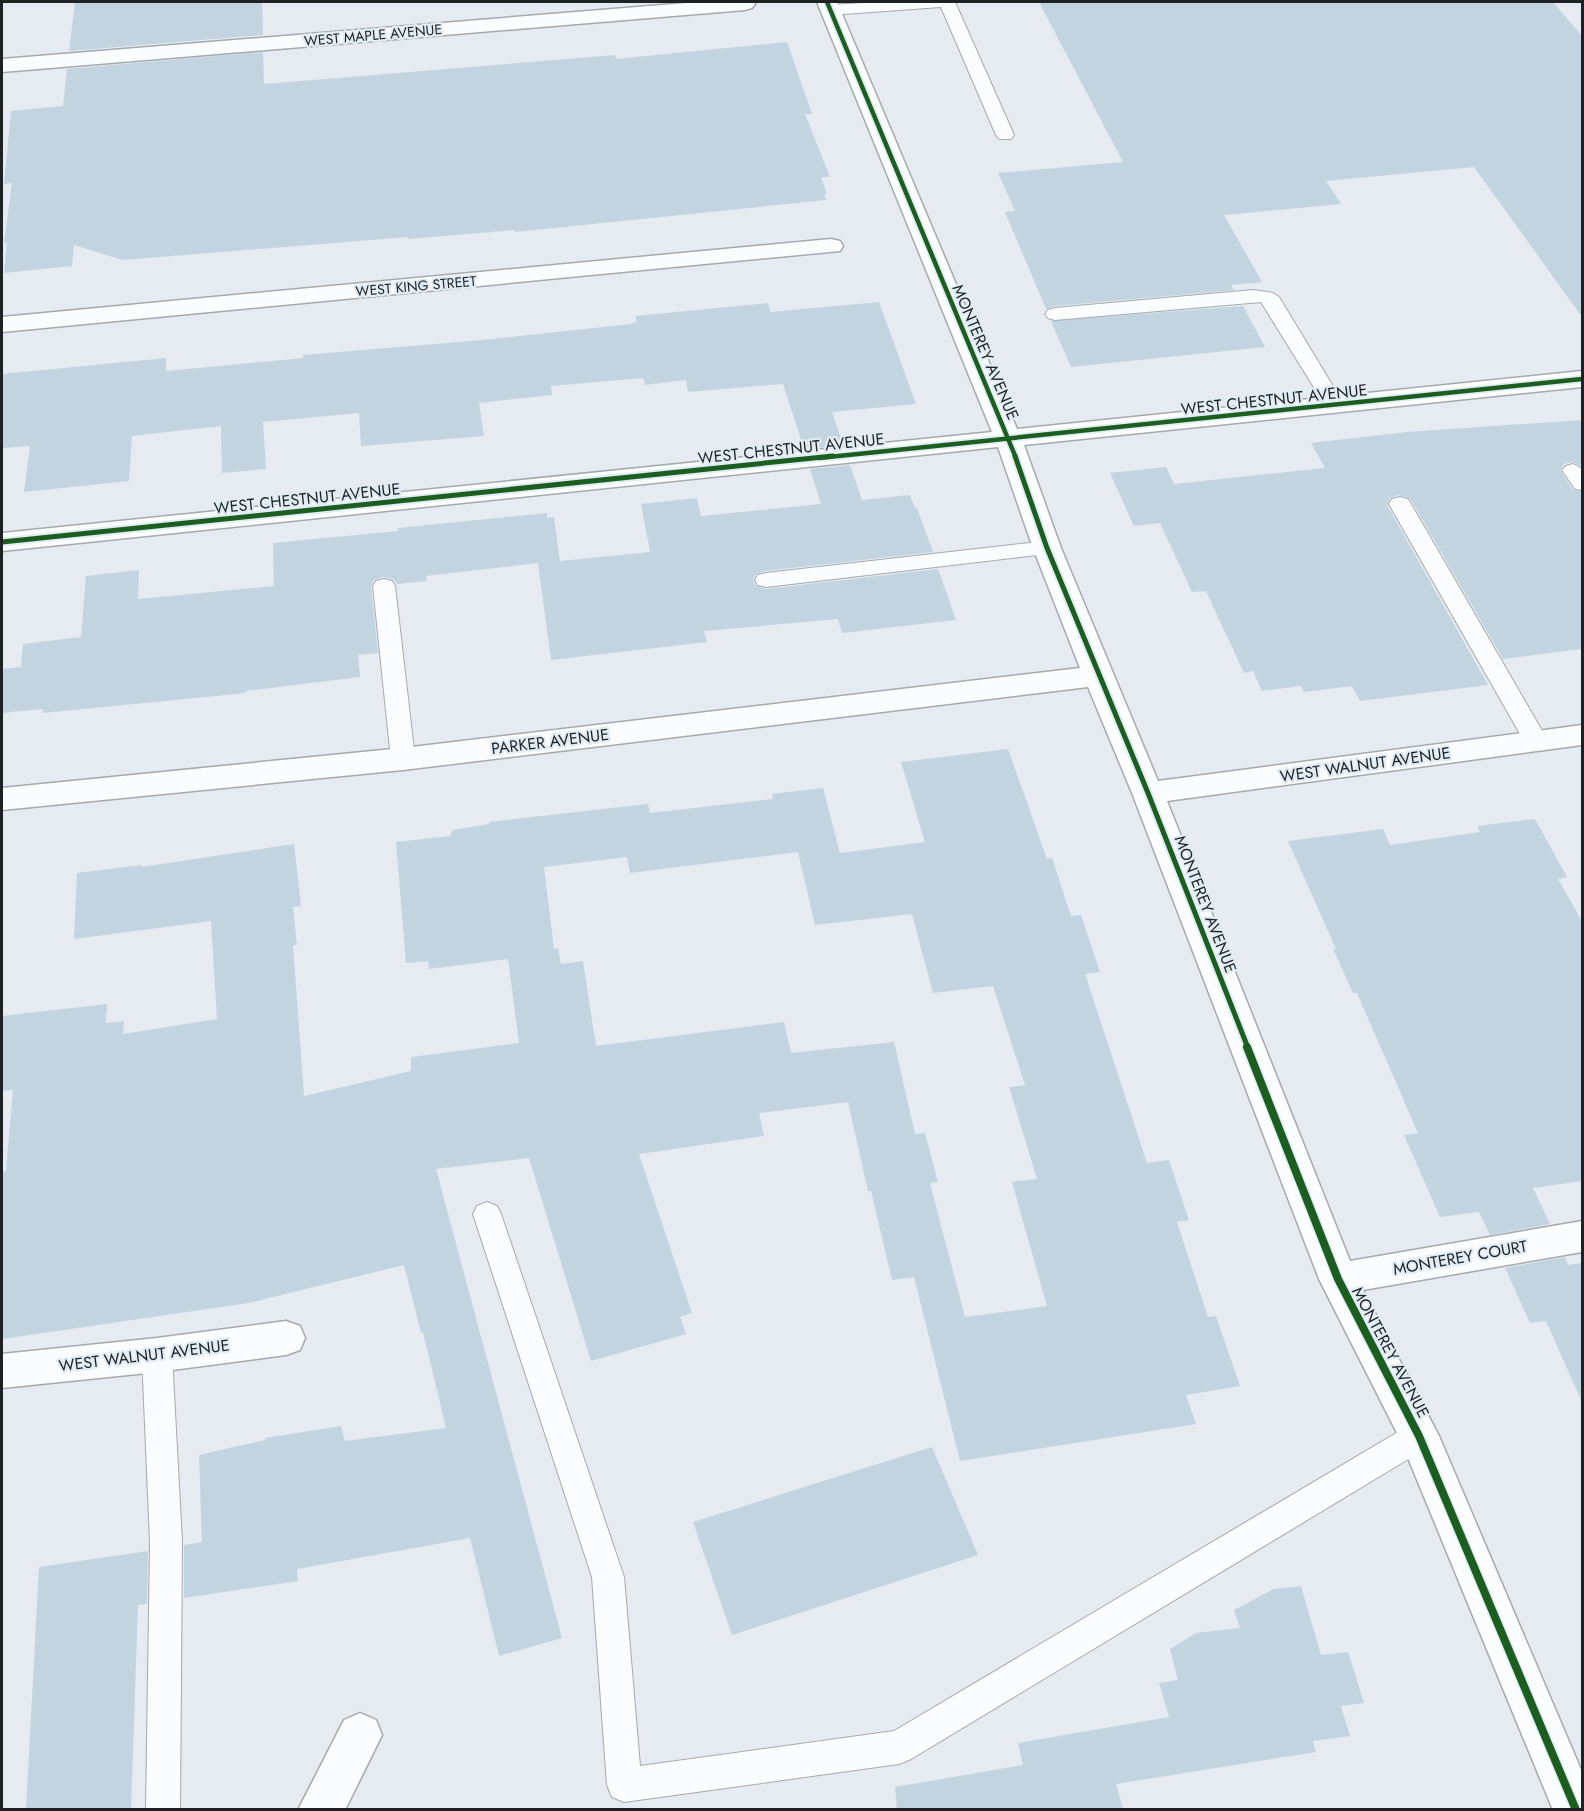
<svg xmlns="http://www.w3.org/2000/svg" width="1584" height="1811" viewBox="0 0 1584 1811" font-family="Jost,sans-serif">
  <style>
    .building { fill: #c3d4e1; fill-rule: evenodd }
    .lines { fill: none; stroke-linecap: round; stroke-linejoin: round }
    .service-casing { stroke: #a5aaad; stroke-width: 2 }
    .minor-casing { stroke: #a5aaad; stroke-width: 3 }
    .service { fill: #fbfcfd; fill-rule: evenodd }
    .minor { fill: #fbfcfd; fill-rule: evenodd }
    .cycleway-far2-casing { stroke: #e1ecf4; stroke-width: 8 }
    .cycleway-far1-casing { stroke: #e1ecf4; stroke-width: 9 }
    .cycleway-casing { stroke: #e1ecf4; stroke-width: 11 }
    .cycleway-far2 { stroke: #1b5e20; stroke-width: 4.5 }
    .cycleway-far1 { stroke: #1b5e20; stroke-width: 5 }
    .cycleway { stroke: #1b5e20; stroke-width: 8 }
    .labels { text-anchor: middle; stroke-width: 4.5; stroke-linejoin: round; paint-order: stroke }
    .far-street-label { font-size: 14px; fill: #1e2224; stroke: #e1ecf4 }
    .street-label { font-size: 16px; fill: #1e2224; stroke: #e1ecf4 }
  </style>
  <rect width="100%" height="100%" fill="#e5ebf0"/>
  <!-- building -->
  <g class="building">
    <polygon points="75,2 262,2 263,35 69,51"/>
    <polygon points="1039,2 1553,2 1582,36 1582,317 1474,167 1326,181 1341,204 1224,215 1262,282 1231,285 1234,290 1055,306 1046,309 1005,212 1015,211 998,173 1123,162"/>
    <polygon points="787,42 812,114 805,114 830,177 821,177 827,194 824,194 826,200 515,232 515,230 408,239 408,237 123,260 74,245 72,266 4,273 7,243 4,243 12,183 4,184 11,111 63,106 67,69 263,52 264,84 615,55 616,59"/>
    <polygon points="879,302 916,404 832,412 843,445 804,449 783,384 688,392 686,380 645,385 643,378 551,386 552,395 479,403 484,436 361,446 359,413 263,422 266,469 222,473 221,426 132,436 129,481 24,492 30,446 2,448 2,374 166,358 166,371 303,358 303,355 483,340 631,324 637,322 635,316 768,303 770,312"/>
    <polygon points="1243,306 1265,347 1071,367 1051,321"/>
    <polygon points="1582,420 1582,467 1572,462 1564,464 1560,470 1573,490 1582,492 1582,649 1503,659 1410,498 1399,495 1390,498 1387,505 1488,685 1360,701 1352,686 1304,692 1301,686 1262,691 1253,671 1244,673 1206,591 1192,592 1160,523 1134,526 1110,473 1166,467 1174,484 1325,468 1311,443 1407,432"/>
    <polygon points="850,465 862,500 910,495 915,508 917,508 933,552 765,571 756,574 753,579 756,586 766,589 938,569 956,620 842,633 838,619 704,631 707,642 551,660 538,563 426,576 427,581 397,584 393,579 383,577 374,580 371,586 378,653 358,655 360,677 246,691 246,693 43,713 43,709 2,713 2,669 21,667 23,644 81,637 86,576 139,570 138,599 274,586 273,543 398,531 398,528 547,513 547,518 554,517 560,561 650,552 641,504 697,498 701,516 821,504 810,469"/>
    <path d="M 1008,749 L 1047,859 L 1052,858 L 1071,916 L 1081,915 L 1100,972 L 1085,974 L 1147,1163 L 1169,1160 L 1189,1220 L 1177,1222 L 1208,1317 L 1216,1316 L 1240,1386 L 1186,1395 L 1196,1424 L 960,1461 L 914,1277 L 892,1280 L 871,1191 L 868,1191 L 848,1102 L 759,1113 L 764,1136 L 639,1154 L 692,1313 L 680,1317 L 686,1334 L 591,1361 L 529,1158 L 436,1169 L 562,1638 L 499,1656 L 470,1538 L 297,1569 L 298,1581 L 184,1598 L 184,1545 L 202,1542 L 199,1455 L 265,1440 L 265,1438 L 341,1426 L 345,1441 L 446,1428 L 423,1332 L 421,1333 L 404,1265 L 249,1303 L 2,1339 L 2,1172 L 6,1171 L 13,1090 L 2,1091 L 2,1016 L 107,1004 L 106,1023 L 124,1021 L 123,1034 L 217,1019 L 211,921 L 74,939 L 77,873 L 142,865 L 142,867 L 294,844 L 301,906 L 293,907 L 297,945 L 293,945 L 304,1096 L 411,1071 L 411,1057 L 519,1043 L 508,959 L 429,969 L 428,961 L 406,963 L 396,842 L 450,836 L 453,830 L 489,824 L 489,822 L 648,804 L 650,813 L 773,799 L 772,794 L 823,788 L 840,853 L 925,842 L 901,762 ZM 798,852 L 815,925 L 912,914 L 933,993 L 993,986 L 1025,1085 L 1009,1087 L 1037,1179 L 1012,1182 L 1047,1306 L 965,1317 L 930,1183 L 938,1182 L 925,1133 L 915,1134 L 894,1042 L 791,1053 L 784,1022 L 596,1046 L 583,961 L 561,964 L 558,948 L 554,949 L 544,867 L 627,857 L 630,873 Z"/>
    <polygon points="1535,819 1567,877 1558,879 1582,921 1582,1181 1533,1188 1550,1224 1490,1235 1479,1212 1440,1217 1404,1135 1418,1133 1357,993 1353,993 1333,949 1336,949 1288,841 1383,829 1390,845 1480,832 1477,826"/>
    <polygon points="1565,1257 1568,1265 1582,1263 1582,1402 1546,1321 1530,1323 1505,1268"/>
    <polygon points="932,1447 978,1555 732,1635 693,1522"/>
    <polygon points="148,1551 147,1604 138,1605 131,1809 26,1809 39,1567"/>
    <polygon points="1301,1586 1321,1655 1348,1652 1364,1703 1341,1706 1350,1736 1313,1741 1316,1752 1116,1784 1123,1809 897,1809 895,1787 1023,1765 1018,1743 1169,1717 1159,1683 1178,1680 1170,1649 1196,1633 1240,1628 1234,1610 1274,1589"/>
  </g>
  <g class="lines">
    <!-- service casing -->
    <g class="service-casing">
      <g id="service">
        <polygon points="880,2 955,2 1014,135 1011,139 999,139 996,135 941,7 830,15 822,10 830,5"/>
        <polygon points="1253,290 1273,293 1279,297 1345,406 1342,410 1328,410 1261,302 1055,320 1048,318 1045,314 1048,310 1055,308"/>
        <polygon points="1573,464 1582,469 1582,490 1575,489 1562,470 1566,466"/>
        <polygon points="1400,497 1408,499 1411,504 1548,741 1544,747 1536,749 1528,747 1524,741 1389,504 1392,499"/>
        <polygon points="1047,541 1055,543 1058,548 1055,553 766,587 758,585 755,580 758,575 766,573"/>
        <polygon points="384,579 392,581 395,586 415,759 411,765 403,767 395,765 391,759 373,586 376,581"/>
        <polygon points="487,1202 497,1206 501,1214 624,1577 640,1766 894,1731 1408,1426 1419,1422 1430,1426 1434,1436 1430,1446 911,1759 899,1764 624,1802 612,1797 607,1785 592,1577 473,1214 477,1206"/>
        <polygon points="157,1342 168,1346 172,1355 182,1542 180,1810 146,1810 150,1542 142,1355 146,1346"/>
      </g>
    </g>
    <!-- minor casing -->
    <g class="minor-casing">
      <g id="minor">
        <polygon points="699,2 754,2 755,4 752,8 745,10 2,72 2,59"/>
        <polygon points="817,2 837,2 1017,429 1582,371 1582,387 1024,445 1061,548 1158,781 1582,725 1582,745 1167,801 1350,1261 1582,1221 1582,1252 1363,1290 1439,1436 1582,1772 1582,1810 1553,1810 1401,1441 1319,1279 1132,793 1088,687 403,770 2,810 2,788 403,748 1080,668 1033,548 998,447 2,551 2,533 992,432"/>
        <polygon points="831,239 840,241 843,246 840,251 2,332 2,317"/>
        <polygon points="286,1321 300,1326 305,1338 300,1350 286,1355 157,1372 2,1388 2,1354 157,1338"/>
        <polygon points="360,1713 376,1720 382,1735 345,1810 298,1810 344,1720"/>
      </g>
    </g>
    <!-- service -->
    <use href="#service" class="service"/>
    <!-- minor -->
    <use href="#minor" class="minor"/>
    <!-- cycleway-far2 casing -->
    <g class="cycleway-far2-casing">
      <g id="cycleway-far2">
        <polyline points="827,2 1016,458"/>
        <polyline points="819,458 1582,379"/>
      </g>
    </g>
    <!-- cycleway-far1 casing -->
    <g class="cycleway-far1-casing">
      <g id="cycleway-far1">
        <polyline points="1015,456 1047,548 1148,793 1248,1048"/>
        <polyline points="2,542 833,456"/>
      </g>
    </g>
    <!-- cycleway casing -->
    <g class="cycleway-casing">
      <polyline id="cycleway" points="1247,1047 1338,1279 1419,1436 1576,1810"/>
    </g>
    <!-- cycleway-far2 -->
    <use href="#cycleway-far2" class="cycleway-far2"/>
    <!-- cycleway-far1 -->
    <use href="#cycleway-far1" class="cycleway-far1"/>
    <!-- cycleway -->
    <use href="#cycleway" class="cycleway"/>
  </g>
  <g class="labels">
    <!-- far-street labels -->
    <g class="far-street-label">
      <text transform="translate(373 35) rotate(-5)" y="5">WEST MAPLE AVENUE</text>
      <text transform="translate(416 286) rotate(-5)" y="5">WEST KING STREET</text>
    </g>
    <!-- street labels -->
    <g class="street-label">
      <text transform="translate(986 352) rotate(67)" y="6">MONTEREY AVENUE</text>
      <text transform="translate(1274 399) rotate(-6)" y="6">WEST CHESTNUT AVENUE</text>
      <text transform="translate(791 448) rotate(-6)" y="6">WEST CHESTNUT AVENUE</text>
      <text transform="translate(307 498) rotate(-6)" y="6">WEST CHESTNUT AVENUE</text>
      <text transform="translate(550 741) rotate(-7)" y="6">PARKER AVENUE</text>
      <text transform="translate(1365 764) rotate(-8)" y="6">WEST WALNUT AVENUE</text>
      <text transform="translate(1206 904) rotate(69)" y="6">MONTEREY AVENUE</text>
      <text transform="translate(1460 1257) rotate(-10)" y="6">MONTEREY COURT</text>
      <text transform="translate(1391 1352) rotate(62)" y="6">MONTEREY AVENUE</text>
      <text transform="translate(144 1355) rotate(-7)" y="6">WEST WALNUT AVENUE</text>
    </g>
  </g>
  <!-- border -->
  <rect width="1584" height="1811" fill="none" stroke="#1e2224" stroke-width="6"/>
</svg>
